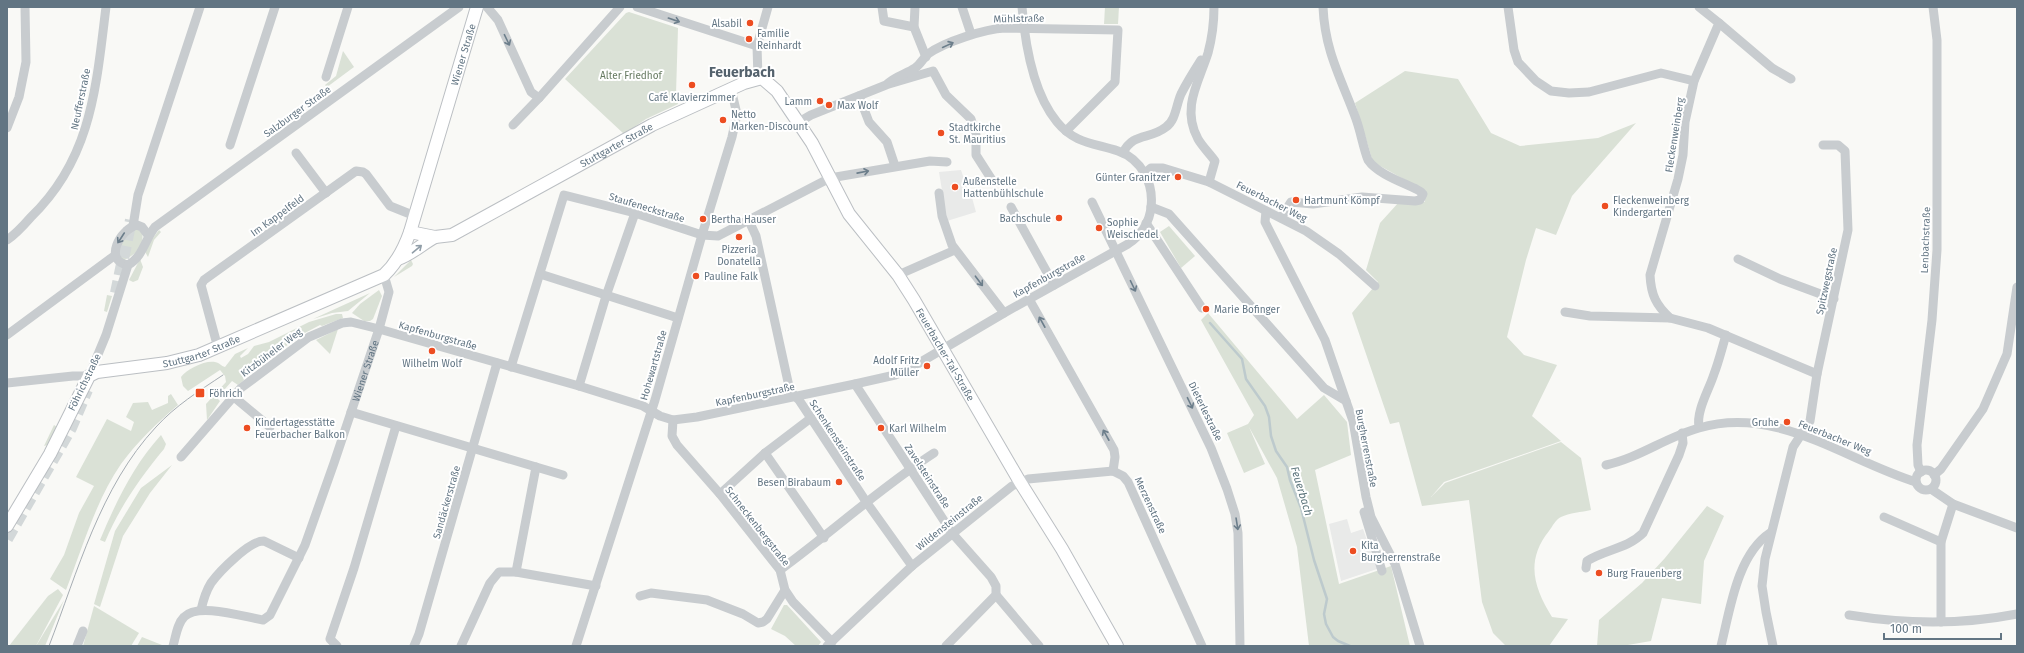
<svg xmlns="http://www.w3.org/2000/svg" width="2024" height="653" viewBox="0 0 2024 653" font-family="'Fira Sans',sans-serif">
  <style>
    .built { fill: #e9eae9 }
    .green { fill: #dae1d6 }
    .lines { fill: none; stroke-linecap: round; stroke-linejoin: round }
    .stream { stroke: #bdcacd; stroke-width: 2.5 }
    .major-tunnel { stroke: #d3d8d9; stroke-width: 12; stroke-dasharray: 12 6; stroke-linecap: butt }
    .major-casing { stroke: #bbbfc3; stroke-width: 14 }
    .minor { stroke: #c8cccf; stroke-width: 9 }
    .major { stroke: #fff; stroke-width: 12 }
    .tram { stroke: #a6adb3; stroke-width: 1 }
    .oneway { stroke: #6c7e8b }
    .oneway2 { stroke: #919ea8 }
    .poi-dot { fill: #ed4d21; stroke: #fff; stroke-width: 1.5 }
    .labels { text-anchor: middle; stroke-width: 4; stroke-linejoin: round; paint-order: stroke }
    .street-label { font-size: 10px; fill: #627583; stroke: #fff }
    .poi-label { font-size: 10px; fill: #627583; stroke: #fff; text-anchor: start }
    .park-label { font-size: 10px; fill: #667a61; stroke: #fff }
    .water-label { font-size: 11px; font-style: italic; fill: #5d757c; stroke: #fff }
    .district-label { font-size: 14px; font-weight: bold; fill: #54626d; stroke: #fff }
  </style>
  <rect width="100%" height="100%" fill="#f9f9f6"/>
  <!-- built -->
  <g class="built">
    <polygon points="961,170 963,176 966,176 976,212 947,221 939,172"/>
    <polygon points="1347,519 1351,533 1363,529 1377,569 1341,581 1329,524"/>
  </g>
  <!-- green -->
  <g class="green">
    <polygon points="1105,7 1119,7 1118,24 1104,24"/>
    <polygon points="629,12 678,28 676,94 678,104 646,119 624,134 565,79 626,13"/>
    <polygon points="343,51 354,67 327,87 325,85 336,76"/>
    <path d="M 1405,71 L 1458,79 L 1491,133 L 1520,146 L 1598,138 L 1636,123 L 1572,196 L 1556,235 L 1536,228 L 1526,260 L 1507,337 L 1524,355 L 1557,365 L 1532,416 L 1561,441 L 1444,482 L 1431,497 L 1445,483 L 1561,442 L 1581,458 L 1591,510 C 1582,512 1569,513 1561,517 C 1556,519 1552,527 1549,531 C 1525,561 1534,588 1552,617 L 1568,619 L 1549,646 L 1506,646 L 1493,633 L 1482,602 L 1469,500 L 1422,506 L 1399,422 L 1390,424 L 1352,313 L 1378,282 L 1366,270 L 1380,223 L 1399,202 L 1425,202 L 1425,191 L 1373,162 L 1355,103 Z"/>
    <polygon points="1169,226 1195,256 1181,268 1160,232"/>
    <path d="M 137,229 L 142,232 C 145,246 135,255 124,260 L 120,258 C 118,241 122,236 137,229 Z"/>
    <polygon points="159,230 161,232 154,240 148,257 144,250"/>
    <polygon points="140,259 143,267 138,280 133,282 129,280"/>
    <polygon points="411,260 413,264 412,266 394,277"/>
    <polygon points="379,290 382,296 373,319 370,321 364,321 352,313 360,304"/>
    <polygon points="370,293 348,311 332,313 313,319"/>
    <polygon points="107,295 112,296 107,312 104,311"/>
    <polygon points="1208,313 1297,419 1324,395 1347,422 1351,455 1315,470 1339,584 1391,566 1410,646 1309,646 1297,547 1277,478 1249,427 1265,464 1244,473 1227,433 1248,424 1254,415 1201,320"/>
    <path d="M 336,314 L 342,314 L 343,318 L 322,326 L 320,325 L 301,335 L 243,378 L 244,380 L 238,385 L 232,381 L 217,398 L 220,401 L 207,420 L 206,404 L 226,382 L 225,376 L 220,370 L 188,391 L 183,386 L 181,377 C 187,369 205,360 215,362 C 220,363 221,366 225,367 L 235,354 L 248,348 L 240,356 L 241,358 L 248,354 L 254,346 L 269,342 L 309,322 Z"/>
    <polygon points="338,329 330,354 316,340"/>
    <path d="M 171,394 L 178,405 C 157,423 137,442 121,464 C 96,500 82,549 66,590 L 50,579 L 64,555 L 79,513 L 94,486 L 76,477 L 107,419 L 131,431 L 134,422 L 126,417 L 133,403 L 148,402 L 152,410 L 168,403 L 168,396 Z"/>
    <polygon points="54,425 57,427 51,444 44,446"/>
    <path d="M 161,435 L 166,444 L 164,449 C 140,478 119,508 105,542 L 100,540 C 116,502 133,466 161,435 Z"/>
    <polygon points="172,465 150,493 123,536 100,607 94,604 115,531 141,488"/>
    <polygon points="1707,506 1724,516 1704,561 1701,604 1662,598 1651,641 1622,646 1597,646 1599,620 1642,583 1665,558"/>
    <polygon points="58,589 63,595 36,646 9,646 48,596"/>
    <polygon points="64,600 45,646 36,646"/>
    <polygon points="784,605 787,605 821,642 818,646 796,646 785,636 771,629"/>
    <polygon points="94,606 139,633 131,646 83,646"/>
    <polygon points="142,637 162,645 162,646 137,646"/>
  </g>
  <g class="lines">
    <!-- stream -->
    <polyline class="stream" points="1210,323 1242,359 1246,379 1265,406 1269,417 1271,436 1276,451 1287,467 1290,480 1301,508 1314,560 1327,599 1324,614 1326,624 1333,637 1338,641 1350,646"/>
    <!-- major-tunnel -->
    <g class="major-tunnel">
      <polyline points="116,293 131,220"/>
      <polyline points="7,539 71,428 87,390"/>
    </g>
    <!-- major casing -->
    <g class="major-casing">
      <g id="major">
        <path id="s2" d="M 410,232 L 435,237 L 452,235 L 652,125 L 744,83 L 762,78 L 777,91 L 812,143 L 849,214 L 898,275 L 914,300 L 1020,482 L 1062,549 L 1117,646"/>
        <path d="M 398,259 C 412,254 422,244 435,237"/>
        <path id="s3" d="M 7,526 L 50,454 L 89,376 L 97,372 L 167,363 L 199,355 L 384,275 C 397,263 404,249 410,232 L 477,7"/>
      </g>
    </g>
    <!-- minor -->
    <g class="minor">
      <polyline points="487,7 498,20 531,92 539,98"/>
      <polyline points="637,7 757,46"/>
      <polyline points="882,7 884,21 914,27"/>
      <polyline points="915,7 914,27 926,57"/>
      <polyline points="962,7 971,34"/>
      <polyline points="1508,7 1514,50 1518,62 1536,81 1551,91 1569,93 1589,92 1661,73 1694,81"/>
      <polyline points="1719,23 1772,68 1791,79"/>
      <polyline points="326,77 348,7"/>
      <polyline points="758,78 757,46 768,7"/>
      <polyline points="889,84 933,71 946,95 971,119 976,135 976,155 992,180"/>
      <polyline points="859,96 869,122 887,142 895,166"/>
      <path d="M 799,122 L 811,115 L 886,85 C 895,76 906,74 915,68 C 921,64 923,58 928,54 C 944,42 985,29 1005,28 L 1118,30 L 1115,82 L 1066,131"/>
      <polyline points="513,125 539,98 620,7"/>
      <polyline points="7,128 19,97 26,62 25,7"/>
      <polyline points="230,145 275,7"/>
      <polyline points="296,153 326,193"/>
      <path d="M 1123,153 C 1133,132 1150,140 1166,127 C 1176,120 1176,105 1181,94 C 1187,82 1194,71 1201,60"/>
      <polyline points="1145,173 1151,168 1163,168 1209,182 1306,231 1339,254 1375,286"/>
      <path d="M 1209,182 L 1215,161 C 1209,153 1202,146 1198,139 C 1181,108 1199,82 1208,53 C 1212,38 1214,22 1214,7"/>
      <polyline points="939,193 942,216 952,245 1004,313"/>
      <polyline points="1092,202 1211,448 1227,489 1235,514 1238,533 1240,646"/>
      <polyline points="1011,207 1054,285"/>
      <polyline points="1151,207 1169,214 1324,388 1346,401 1353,421 1366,497 1371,517 1395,564 1420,646"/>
      <polyline points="1266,211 1265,222 1325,340 1346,401"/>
      <path d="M 1281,218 L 1291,202 L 1313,204 L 1362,197 L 1415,201 L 1420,200 L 1423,194 C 1419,187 1380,178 1368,160 C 1363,147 1361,133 1356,119 C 1341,78 1325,52 1323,7"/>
      <polyline points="749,221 756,236 790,391 799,400 867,503 912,566"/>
      <polyline points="1146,223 1202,308"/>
      <polyline points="133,226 138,195 200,7"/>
      <path d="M 7,240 C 16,234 24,225 31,217 C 92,158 96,87 106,7"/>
      <polyline points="1738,259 1780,279 1834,299"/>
      <path d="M 128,265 C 103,261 120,229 137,225 L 142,227 L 148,235"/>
      <polyline points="540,274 678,318"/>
      <polyline points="898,275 955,250"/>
      <polyline points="1029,299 1114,450 1115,457 1113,471"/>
      <polyline points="1565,312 1590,316 1670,318 1708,328 1817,374"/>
      <path d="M 1670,318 C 1656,305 1651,295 1650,275 L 1678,179 L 1683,155 L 1685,122 L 1694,81 L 1719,23 L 1699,7"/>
      <polyline points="7,335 114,256"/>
      <polyline points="218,348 201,285 204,280 356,171 363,172 366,174 390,206 415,216"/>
      <polyline points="511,367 564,195 635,213 702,235 718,236 830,178 930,161 947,162"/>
      <path d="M 7,383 L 73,376 L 89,376 L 106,335 L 128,265 C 143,257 145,239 155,227 L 459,7"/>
      <polyline points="855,384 952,533 991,577 996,586 996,595 946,646"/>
      <polyline points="579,386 606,296 635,213"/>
      <polyline points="234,397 270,427"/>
      <polyline points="351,412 563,475"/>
      <polyline points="673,420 672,436 677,445 720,494 780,570 785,590 793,602 832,642"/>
      <path d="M 1699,427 C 1696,411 1709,390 1714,374 C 1719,361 1722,348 1726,335"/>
      <polyline points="765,453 824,538"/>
      <path d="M 181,457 L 241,388 L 309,337 L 342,323 L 351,322 L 379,329 L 579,386 L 643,406 L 660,416 L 673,420 L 697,417 L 855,384 L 895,375 L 909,369 L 1004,313 L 1128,244 C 1141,236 1150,221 1151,207 C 1154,183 1141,159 1118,151 C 1094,143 1075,144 1057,122 C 1033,93 1025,43 1022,7"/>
      <path d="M 1606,465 C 1639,458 1666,437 1699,428 C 1777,405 1845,460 1916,482"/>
      <circle cx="1926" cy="480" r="10"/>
      <polyline points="1921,472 1918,465 1917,445 1932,320 1937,250 1937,40 1933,7"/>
      <polyline points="1934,475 1941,469 1983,409 2007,354 2017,287"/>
      <polyline points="1931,489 1953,504 2017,528"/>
      <polyline points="720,494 765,453 811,418"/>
      <polyline points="1364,512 1382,571"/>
      <polyline points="1884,517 1941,542"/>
      <path d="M 1586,568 L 1587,561 C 1606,549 1627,549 1643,533 L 1679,455 L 1683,443 L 1682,433"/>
      <path d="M 780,570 C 832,532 880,488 934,453"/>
      <polyline points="516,572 536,467"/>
      <polyline points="996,595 1039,646"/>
      <polyline points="640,596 651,593 707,600 743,614 758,623 763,622 767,619 785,590"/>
      <path d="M 201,610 C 203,601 206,591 211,583 C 219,572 250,540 264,541 L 299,558"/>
      <path d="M 1849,615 C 1905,624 1961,625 2017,614"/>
      <polyline points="1941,622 1941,542 1953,504"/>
      <polyline points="77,646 83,631"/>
      <path id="s1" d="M 173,646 C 176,636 177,624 184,617 C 198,602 244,617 263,620 L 270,615 L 305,545 L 334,463 L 379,329 L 389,292 L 384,275"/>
      <polyline points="337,646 330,639 354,568 396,426"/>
      <polyline points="414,646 419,634 497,363"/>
      <polyline points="461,646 490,583 499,572 516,572 596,586"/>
      <polyline points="576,646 655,400 702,235 732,137 737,114 731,89"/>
      <polyline points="827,646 912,566 1012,486 1028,479 1113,471 1123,476 1128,482 1202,646"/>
      <path d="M 1721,646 C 1730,610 1737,555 1770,533"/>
      <polyline points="1773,646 1766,612 1762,586 1765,559 1793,447 1810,421 1817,374 1848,230 1845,151 1838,145 1823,145"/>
    </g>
    <!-- major -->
    <use href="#major" class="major"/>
    <!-- tram -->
    <path class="tram" d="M 49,646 C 78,571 100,487 156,427 C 175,406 199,391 223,375"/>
  </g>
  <!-- one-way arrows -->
  <defs><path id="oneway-shaft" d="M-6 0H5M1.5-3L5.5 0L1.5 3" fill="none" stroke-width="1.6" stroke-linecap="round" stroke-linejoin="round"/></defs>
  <g class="oneway">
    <use href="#oneway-shaft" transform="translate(674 20) rotate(19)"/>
    <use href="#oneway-shaft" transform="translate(507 40) rotate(64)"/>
    <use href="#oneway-shaft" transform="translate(948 45) rotate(-25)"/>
    <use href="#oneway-shaft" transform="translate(863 172) rotate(-11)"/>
    <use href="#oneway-shaft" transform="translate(121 238) rotate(123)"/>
    <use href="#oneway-shaft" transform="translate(979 281) rotate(53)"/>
    <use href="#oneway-shaft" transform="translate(1133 286) rotate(64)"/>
    <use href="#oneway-shaft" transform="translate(1042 322) rotate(-119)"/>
    <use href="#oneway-shaft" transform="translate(1190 403) rotate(64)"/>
    <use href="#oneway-shaft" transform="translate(1106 435) rotate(-119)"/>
    <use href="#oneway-shaft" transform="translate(1237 524) rotate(81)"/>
  </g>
  <use class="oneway2" href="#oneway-shaft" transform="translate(417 249) rotate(-40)"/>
  <!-- markers -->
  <g class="poi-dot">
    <circle cx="750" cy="23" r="4"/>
    <circle cx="749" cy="39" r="4"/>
    <circle cx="692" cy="85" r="4"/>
    <circle cx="820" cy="101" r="4"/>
    <circle cx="829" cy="105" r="4"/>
    <circle cx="723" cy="120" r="4"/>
    <circle cx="941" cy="133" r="4"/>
    <circle cx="1178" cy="177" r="4"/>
    <circle cx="955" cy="187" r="4"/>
    <circle cx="1296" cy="200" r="4"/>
    <circle cx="1605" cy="206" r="4"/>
    <circle cx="1059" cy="218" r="4"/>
    <circle cx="703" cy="219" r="4"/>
    <circle cx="1099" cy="228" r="4"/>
    <circle cx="739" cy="237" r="4"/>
    <circle cx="696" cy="276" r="4"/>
    <circle cx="1206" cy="309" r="4"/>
    <circle cx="432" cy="351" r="4"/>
    <circle cx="927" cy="366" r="4"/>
    <rect x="195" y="388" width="10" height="10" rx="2"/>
    <circle cx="1787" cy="422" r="4"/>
    <circle cx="247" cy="428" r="4"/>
    <circle cx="881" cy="428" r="4"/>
    <circle cx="839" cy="482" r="4"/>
    <circle cx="1353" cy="551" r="4"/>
    <circle cx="1599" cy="573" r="4"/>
  </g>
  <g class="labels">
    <!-- street labels -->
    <g class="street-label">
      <text transform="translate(1019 18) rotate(-1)" y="4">Mühlstraße</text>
      <text dy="4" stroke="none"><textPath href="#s3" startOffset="721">Wiener Straße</textPath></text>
      <text transform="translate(80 99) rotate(-78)" y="4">Neufferstraße</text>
      <text transform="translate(297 111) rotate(-36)" y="4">Salzburger Straße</text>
      <text transform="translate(1674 135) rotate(-81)" y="4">Fleckenweinberg</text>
      <text dy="4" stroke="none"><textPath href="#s2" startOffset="230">Stuttgarter Straße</textPath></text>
      <text transform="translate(1272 201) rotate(27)" y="4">Feuerbacher Weg</text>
      <text transform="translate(647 207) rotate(17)" y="4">Staufeneckstraße</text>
      <text transform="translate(277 215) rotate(-36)" y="4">Im Kappelfeld</text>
      <text transform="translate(1925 240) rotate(-88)" y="4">Lenbachstraße</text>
      <text transform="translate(1049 275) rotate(-29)" y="4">Kapfenburgstraße</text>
      <text transform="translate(1826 281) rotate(-78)" y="4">Spitzwegstraße</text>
      <text transform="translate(438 335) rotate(16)" y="4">Kapfenburgstraße</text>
      <text dy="4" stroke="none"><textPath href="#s3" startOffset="287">Stuttgarter Straße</textPath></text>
      <text transform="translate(271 352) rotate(-37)" y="4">Kitzbüheler Weg</text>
      <text dy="4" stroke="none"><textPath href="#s2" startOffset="724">Feuerbacher-Tal-Straße</textPath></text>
      <text transform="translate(653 365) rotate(-74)" y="4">Hohewartstraße</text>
      <text dy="4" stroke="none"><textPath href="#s1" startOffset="384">Wiener Straße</textPath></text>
      <text transform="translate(84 382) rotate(-64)" y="4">Föhrichstraße</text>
      <text transform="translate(755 394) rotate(-12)" y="4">Kapfenburgstraße</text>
      <text transform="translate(1206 411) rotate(64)" y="4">Dieterlestraße</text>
      <text transform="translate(1835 437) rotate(22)" y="4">Feuerbacher Weg</text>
      <text transform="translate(838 440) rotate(57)" y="4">Schenkensteinstraße</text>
      <text transform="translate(1367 448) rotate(79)" y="4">Burgherrenstraße</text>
      <text transform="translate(928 476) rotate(57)" y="4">Zavelsteinstraße</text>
      <text transform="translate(446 502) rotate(-74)" y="4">Sandäckerstraße</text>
      <text transform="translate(1151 505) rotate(65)" y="4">Merzenstraße</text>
      <text transform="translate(949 522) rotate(-39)" y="4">Wildensteinstraße</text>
      <text transform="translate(758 526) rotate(52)" y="4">Schneckenbergstraße</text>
    </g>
    <!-- poi labels -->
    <g class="poi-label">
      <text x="742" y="27" text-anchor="end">Alsabil</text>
      <text x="757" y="37">Familie<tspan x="757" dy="12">Reinhardt</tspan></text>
      <text x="692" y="101" text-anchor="middle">Café Klavierzimmer</text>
      <text x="812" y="105" text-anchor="end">Lamm</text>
      <text x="837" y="109">Max Wolf</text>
      <text x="731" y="118">Netto<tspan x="731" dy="12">Marken-Discount</tspan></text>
      <text x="949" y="131">Stadtkirche<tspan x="949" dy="12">St. Mauritius</tspan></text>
      <text x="1170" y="181" text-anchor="end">Günter Granitzer</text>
      <text x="963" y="185">Außenstelle<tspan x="963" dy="12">Hattenbühlschule</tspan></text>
      <text x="1304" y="204">Hartmunt Kömpf</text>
      <text x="1613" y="204">Fleckenweinberg<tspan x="1613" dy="12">Kindergarten</tspan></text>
      <text x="1051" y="222" text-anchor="end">Bachschule</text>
      <text x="711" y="223">Bertha Hauser</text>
      <text x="1107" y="226">Sophie<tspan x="1107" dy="12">Weischedel</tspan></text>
      <text x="739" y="253" text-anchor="middle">Pizzeria<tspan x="739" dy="12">Donatella</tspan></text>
      <text x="704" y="280">Pauline Falk</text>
      <text x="1214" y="313">Marie Bofinger</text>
      <text x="919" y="364" text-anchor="end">Adolf Fritz<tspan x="919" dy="12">Müller</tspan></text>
      <text x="432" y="367" text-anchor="middle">Wilhelm Wolf</text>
      <text x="209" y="397">Föhrich</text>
      <text x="255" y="426">Kindertagesstätte<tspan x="255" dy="12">Feuerbacher Balkon</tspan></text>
      <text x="1779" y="426" text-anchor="end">Gruhe</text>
      <text x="889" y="432">Karl Wilhelm</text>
      <text x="831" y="486" text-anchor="end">Besen Birabaum</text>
      <text x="1361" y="549">Kita<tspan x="1361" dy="12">Burgherrenstraße</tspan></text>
      <text x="1607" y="577">Burg Frauenberg</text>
    </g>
    <!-- park labels -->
    <g class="park-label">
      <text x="631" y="79">Alter Friedhof</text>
    </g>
    <!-- water labels -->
    <g class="water-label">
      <text transform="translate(1302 491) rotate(73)" y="4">Feuerbach</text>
    </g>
    <!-- district labels -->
    <g class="district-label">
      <text x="742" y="77">Feuerbach</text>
    </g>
  </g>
  <!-- border -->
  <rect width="2024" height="653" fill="none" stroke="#627583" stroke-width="16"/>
  <!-- scale -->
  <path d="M1884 633v6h117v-6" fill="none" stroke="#627583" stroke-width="2"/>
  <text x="1890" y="633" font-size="12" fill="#627583" stroke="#ffffff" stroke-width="3" paint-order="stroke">100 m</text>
</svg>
